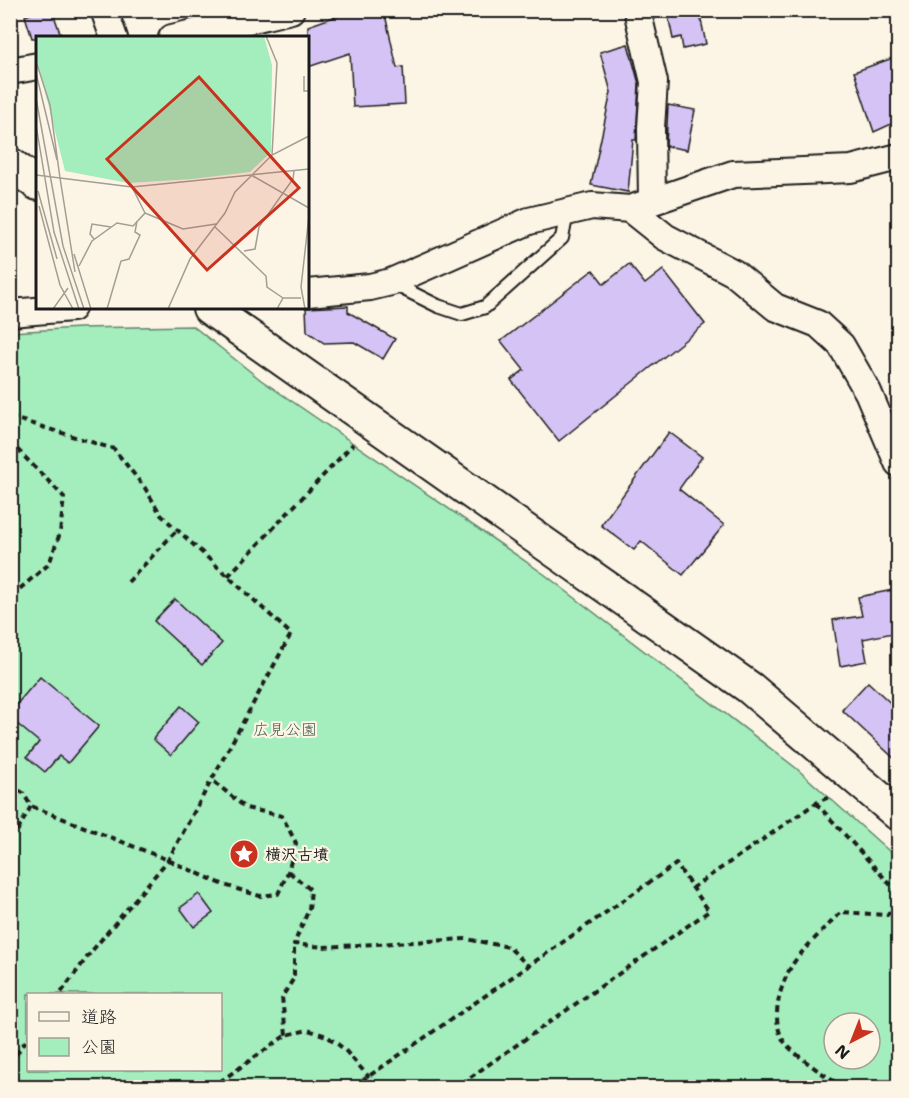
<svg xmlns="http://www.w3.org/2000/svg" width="909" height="1098" viewBox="0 0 909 1098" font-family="'Shantell Sans','Klee One',sans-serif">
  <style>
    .green { fill: #a4edbc; stroke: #60846c; stroke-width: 1.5; fill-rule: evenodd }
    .building { fill: #d4c3f4; stroke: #1c1c1c; stroke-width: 1.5 }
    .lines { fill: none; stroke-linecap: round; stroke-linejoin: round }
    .service-casing { stroke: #1c1c1c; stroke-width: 16 }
    .minor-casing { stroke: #1c1c1c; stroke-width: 30 }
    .tertiary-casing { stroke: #1c1c1c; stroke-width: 36 }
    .path { stroke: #1c1c1c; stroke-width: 4; stroke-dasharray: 6 4.5; stroke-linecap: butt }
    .service { stroke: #fcf5e5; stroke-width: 12 }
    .minor { stroke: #fcf5e5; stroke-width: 26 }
    .tertiary { stroke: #fcf5e5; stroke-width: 32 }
    .labels { text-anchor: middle; stroke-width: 4.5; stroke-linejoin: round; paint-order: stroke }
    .park-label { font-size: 16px; fill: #455b4c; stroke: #fcf5e5 }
    .poi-label { font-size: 16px; font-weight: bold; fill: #1c1c1c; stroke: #fcf5e5; text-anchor: start }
    .inset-road { fill: none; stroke: #a29e95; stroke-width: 1.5 }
    .view { fill: #c8321e; fill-opacity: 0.15; stroke: #c8321e; stroke-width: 3 }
    .inset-edge { fill: none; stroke: #1c1c1c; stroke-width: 3 }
  </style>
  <rect width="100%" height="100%" fill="#fcf5e5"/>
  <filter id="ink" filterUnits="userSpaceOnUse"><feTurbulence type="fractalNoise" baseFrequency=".0167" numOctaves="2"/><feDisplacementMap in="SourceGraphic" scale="12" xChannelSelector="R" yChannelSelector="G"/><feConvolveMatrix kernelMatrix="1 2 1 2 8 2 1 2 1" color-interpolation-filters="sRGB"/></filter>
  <g filter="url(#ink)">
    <!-- green -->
    <path class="green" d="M 193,326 L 261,380 L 544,574 L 796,768 L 898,859 L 898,1087 L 11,1088 L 11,332 L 79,328 ZM 28,994 L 220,994 L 220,1070 L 28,1070 ZM 834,1023 L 870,1023 L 870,1059 L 834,1059 Z"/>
    <!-- building -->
    <g class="building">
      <polygon points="41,10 52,10 62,38 32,38 25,16"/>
      <polygon points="354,10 384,10 397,68 403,67 405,104 353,107 350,53 308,67 308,26"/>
      <polygon points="667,10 699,10 706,44 683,49 681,37 673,39"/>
      <polygon points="628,44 639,84 636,140 633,140 628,192 591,185 611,92 600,52"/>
      <polygon points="898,56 898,121 874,132 854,72"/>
      <polygon points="668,105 695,110 687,150 666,146"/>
      <polygon points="629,264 645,284 663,270 705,324 559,441 511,380 524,370 501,341 593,270 604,284"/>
      <polygon points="348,306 348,312 395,339 383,359 354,342 324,343 307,331 306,308"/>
      <polygon points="669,432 702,457 679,489 724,525 683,575 641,541 634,550 601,525"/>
      <polygon points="898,589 898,632 863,639 867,661 840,666 833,620 862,616 858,597"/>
      <polygon points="175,599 222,643 202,665 154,621"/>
      <polygon points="40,677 99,726 68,763 59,756 45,772 27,757 39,742 10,718 10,712"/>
      <polygon points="868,682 898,710 898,762 842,710"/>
      <polygon points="181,706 199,722 171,755 153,739"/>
      <polygon points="199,894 213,913 194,927 180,908"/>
    </g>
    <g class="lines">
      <!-- service casing -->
      <g class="service-casing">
        <polyline id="service" points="392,283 438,306 462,314 485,307 562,238 567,213"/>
      </g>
      <!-- minor casing -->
      <g class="minor-casing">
        <g id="minor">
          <polyline points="104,10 114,38"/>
          <polyline points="637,10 654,82 651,128 652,201"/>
          <polyline points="172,38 291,10"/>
          <polyline points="10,71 38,66"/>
          <polyline points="630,209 665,237 734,273 775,307 818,324 841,345 868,392 898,463"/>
          <polyline points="308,293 370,287 391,282 529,221 592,206 630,209 733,174 851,169 898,157"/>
          <polyline points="10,313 72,308"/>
        </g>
      </g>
      <!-- tertiary casing -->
      <g class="tertiary-casing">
        <g id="tertiary">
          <polyline points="10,164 38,184"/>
          <polyline points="209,308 750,688 898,814"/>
        </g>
      </g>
      <!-- path -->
      <g class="path">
        <polyline points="10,417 114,449 145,488 161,515 291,634 168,860 91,952 60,994"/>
        <polyline points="10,442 64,497 60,533 49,564 10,597"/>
        <polyline points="228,576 353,444"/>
        <polyline points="128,582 177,530"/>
        <polyline points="10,785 23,793 31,806 168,860 224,885 260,896 278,894 288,872 296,843 282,816 246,808 212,780"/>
        <polyline points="816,803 898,893"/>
        <polyline points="10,837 16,834 31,806"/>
        <polyline points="289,872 311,890 309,909 294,944 323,947 466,939 509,947 528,966"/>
        <polyline points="692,888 816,803 831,796"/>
        <polyline points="286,1035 282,997 294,978 294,944"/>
        <polyline points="10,1063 28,1038"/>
        <polyline points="211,1088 286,1035 308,1030 327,1036 344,1049 369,1077"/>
        <polyline points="358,1088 356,1085 676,864 709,911 455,1088"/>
        <path d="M 843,1088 C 830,1078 788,1052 782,1038 C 771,1017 780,986 791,967 C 800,951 828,926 841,912 L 887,915 L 898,904"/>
      </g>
      <!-- service -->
      <use href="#service" class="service"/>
      <!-- minor -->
      <use href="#minor" class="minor"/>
      <!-- tertiary -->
      <use href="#tertiary" class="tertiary"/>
    </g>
  </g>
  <!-- icons -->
  <defs>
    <g id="sight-disc" transform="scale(1.5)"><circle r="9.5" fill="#c8321e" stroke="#fcf5e5"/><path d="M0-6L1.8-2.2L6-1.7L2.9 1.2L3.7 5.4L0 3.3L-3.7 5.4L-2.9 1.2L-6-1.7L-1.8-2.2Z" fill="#fff"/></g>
  </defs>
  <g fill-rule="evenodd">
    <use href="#sight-disc" x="244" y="854"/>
  </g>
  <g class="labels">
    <!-- park labels -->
    <g class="park-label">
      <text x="285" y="735">広見公園</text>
    </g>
    <!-- poi labels -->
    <g class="poi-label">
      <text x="265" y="860">横沢古墳</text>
    </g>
  </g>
  <!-- overview -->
  <g transform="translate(36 36)">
    <rect width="273" height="273" fill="#fcf5e5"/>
    <path d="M 0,0 L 228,0 L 236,29 L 235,116 L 214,136 L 156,143 L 92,147 L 29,135 L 0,20 Z" fill="#a4edbc"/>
    <path class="inset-road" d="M 230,0 L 241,27 L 236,119M 0,25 L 14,69 L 24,142M 0,37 L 21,124M 268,40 L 268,55 L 273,55M 0,62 L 27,210 L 48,273M 0,89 L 18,196 L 43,273M 0,139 L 96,151 L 273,133M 215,139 L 273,172M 24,142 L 39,236M 2,155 L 21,223M 3,170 L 24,249 L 37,273M 109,177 L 147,193 L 180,188M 179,191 L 230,240 L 231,251 L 247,262M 58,203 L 54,198 L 56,188 L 75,191M 208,215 L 219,213 L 223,191 L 257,143 L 258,135M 38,218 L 55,273M 43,230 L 56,205 L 81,187 L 97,190 L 109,177 L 96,151M 17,273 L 32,252M 71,273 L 85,225 L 93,223 L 104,199 L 99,196 L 101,185M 132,273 L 154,223 L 189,177 L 199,156 L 236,119 L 273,100M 241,273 L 247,262 L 265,262M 269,273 L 265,251 L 273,180"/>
    <path class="view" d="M 163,41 L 263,152 L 171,234 L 71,123 Z"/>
    <rect width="273" height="273" class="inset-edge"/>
  </g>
  <!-- margin -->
  <rect width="909" height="1098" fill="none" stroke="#fcf5e5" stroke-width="36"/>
  <rect x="18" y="18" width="873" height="1062" fill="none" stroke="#1c1c1c" stroke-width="2" filter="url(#ink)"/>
  <!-- legend -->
  <rect x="27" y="993" width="195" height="78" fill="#fcf5e5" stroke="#a29e95" stroke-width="1.5"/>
  <rect x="39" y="1012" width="30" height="9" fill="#fcf5e5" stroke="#a29e95" stroke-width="1.5"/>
  <text x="81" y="1023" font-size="18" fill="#1c1c1c">道路</text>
  <rect x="39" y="1038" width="30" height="18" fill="#a4edbc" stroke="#a29e95" stroke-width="1.5"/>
  <text x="81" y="1053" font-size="18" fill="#1c1c1c">公園</text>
  <!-- north arrow -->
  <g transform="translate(852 1041) rotate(222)"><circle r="28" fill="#fcf5e5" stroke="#a29e95" stroke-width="1.5"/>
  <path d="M0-4.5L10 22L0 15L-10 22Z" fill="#c8321e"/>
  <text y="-9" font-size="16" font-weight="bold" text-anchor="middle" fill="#1c1c1c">N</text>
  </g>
</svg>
